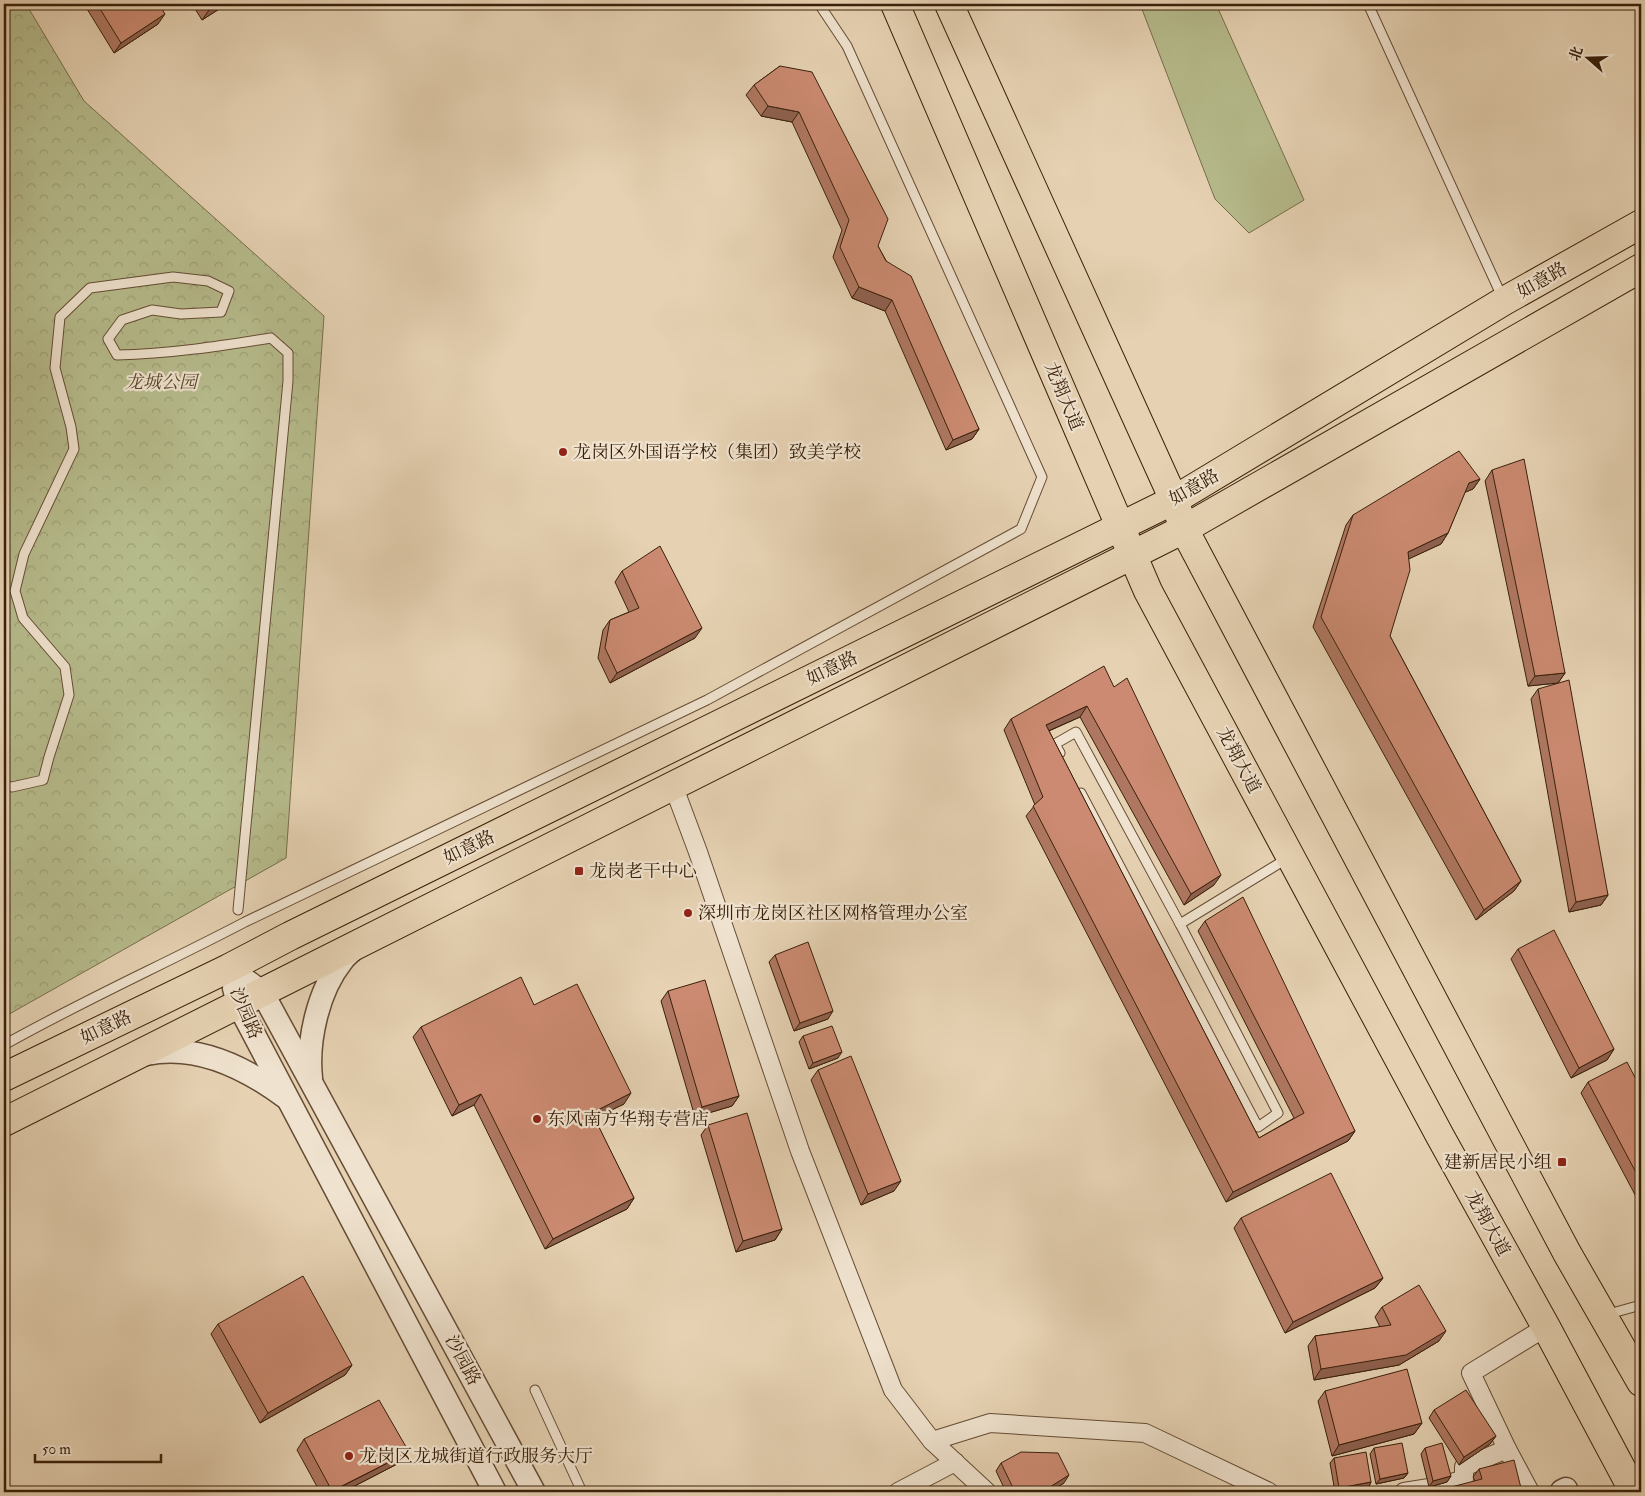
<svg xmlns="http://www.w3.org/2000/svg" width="1645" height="1496" viewBox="0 0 1645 1496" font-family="'IM FELL Double Pica','Noto Serif SC',serif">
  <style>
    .green { fill: #b6bb8c; stroke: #786e4b }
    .park { fill: url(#park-crowns); stroke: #786e4b }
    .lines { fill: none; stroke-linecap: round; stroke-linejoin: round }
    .service-casing { stroke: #654c34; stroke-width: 11 }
    .minor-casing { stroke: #654c34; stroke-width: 20 }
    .tertiary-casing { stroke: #654c34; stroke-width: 25 }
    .primary-casing { stroke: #3a200a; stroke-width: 30 }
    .service { stroke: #efe2ce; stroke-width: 9 }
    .minor { stroke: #efe2ce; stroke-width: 18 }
    .tertiary { stroke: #efe2ce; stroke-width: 22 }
    .primary { stroke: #e6d2b3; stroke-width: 28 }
    .wall { fill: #af7761; stroke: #3a200a }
    .shaded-wall { fill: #8e614f; stroke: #3a200a }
    .building { fill: #cb8a71; stroke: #3a200a }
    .poi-dot { fill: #8f2418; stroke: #efe2ce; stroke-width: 2 }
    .labels { text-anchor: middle; stroke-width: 4.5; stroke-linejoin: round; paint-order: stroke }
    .street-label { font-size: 18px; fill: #3a200a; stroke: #efe2ce }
    .park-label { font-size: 18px; font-style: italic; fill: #59472a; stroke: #efe2ce }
    .poi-label { font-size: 18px; fill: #3a200a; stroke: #efe2ce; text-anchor: start }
  </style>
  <defs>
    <pattern id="park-crowns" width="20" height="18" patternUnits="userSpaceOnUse" patternTransform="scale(1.25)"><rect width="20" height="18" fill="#b6bb8c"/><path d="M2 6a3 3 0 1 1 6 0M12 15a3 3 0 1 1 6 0" fill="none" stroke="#9da077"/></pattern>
  </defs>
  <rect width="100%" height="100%" fill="#e6d2b3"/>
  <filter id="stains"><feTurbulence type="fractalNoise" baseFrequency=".004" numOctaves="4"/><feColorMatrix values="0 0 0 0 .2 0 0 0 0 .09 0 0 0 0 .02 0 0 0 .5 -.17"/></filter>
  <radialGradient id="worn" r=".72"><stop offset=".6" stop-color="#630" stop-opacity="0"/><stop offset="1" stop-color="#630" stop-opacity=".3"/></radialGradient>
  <!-- green -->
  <polygon class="green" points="1140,4 1216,4 1304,200 1249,233 1215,199"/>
  <!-- park -->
  <polygon class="park" points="4,4 26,4 84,101 324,316 286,858 4,1017"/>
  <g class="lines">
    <!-- service casing -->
    <g class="service-casing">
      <g id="service">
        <polyline points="1368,4 1503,299"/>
        <polyline points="1060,753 1055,744 1076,732 1180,924"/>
        <path d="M 4,785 L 12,787 L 43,780 L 49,757 L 69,695 L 65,667 L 23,618 L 15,591 L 24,554 L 74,449 L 71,427 L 55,368 L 60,317 L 90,288 L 173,277 L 208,281 L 229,291 L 221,312 L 181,314 L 152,310 L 122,320 L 108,339 L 117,355 C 169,354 220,346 271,338 L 288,353 L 288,381 L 238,910"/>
        <polyline points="1081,793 1258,1127 1278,1113 1180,924 1288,858"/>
        <path d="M 4,1045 C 82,1001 165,964 245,922 L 707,700 L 1021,529 L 1042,477 L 847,46 L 819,4"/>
        <polyline points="1605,1315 1641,1305"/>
        <polyline points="535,1390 582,1492"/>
      </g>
    </g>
    <!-- minor casing -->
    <g class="minor-casing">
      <g id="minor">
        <polyline points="673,785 698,852 800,1151 893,1390 932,1441"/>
        <polyline points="1507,1449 1530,1492"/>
        <polyline points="898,1492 955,1462"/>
        <polyline points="987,1492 932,1441 990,1423 1145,1433 1269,1492"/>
        <polyline points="1404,1492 1442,1486 1464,1479 1464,1467 1507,1449 1471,1373 1546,1327"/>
      </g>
    </g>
    <!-- tertiary casing -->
    <g class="tertiary-casing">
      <g id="tertiary">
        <polyline points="229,968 262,992 534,1492"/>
        <polyline points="234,988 238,1004 495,1492"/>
        <path d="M 146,1054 C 197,1043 246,1068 285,1097"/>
        <path d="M 311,1078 C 307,1041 318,991 342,961 C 345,956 351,952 355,948"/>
        <polyline points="1562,1491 1566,1489"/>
      </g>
    </g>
    <!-- primary casing -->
    <g class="primary-casing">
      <g id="primary">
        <polyline points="895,4 1148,591 1440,1136 1546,1327 1634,1492"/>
        <polyline points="949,4 1174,500 1184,529 1567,1253 1641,1382"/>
        <polyline points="4,1077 229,968 290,936 1174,500 1504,301 1641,224"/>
        <polyline points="4,1122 1184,529 1641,268"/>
      </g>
    </g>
    <!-- service -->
    <use href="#service" class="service"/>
    <!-- minor -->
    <use href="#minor" class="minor"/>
    <!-- tertiary -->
    <use href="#tertiary" class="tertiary"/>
    <!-- primary -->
    <use href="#primary" class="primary"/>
  </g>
  <!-- wall -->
  <g class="wall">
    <polygon points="84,4 159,4 158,24 114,53"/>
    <polygon points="192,4 227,4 202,20"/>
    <polygon points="780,66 878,246 979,429 972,439 946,450 885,311 852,298 833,257 842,230 792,122 761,116 746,95 754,85"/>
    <polygon points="1492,470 1565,673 1558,683 1528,686 1485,481"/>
    <polygon points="1480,479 1473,489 1465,492 1448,533 1441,544 1408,559 1390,636 1521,881 1514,891 1476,920 1313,627 1346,525 1353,515"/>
    <polygon points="622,571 695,638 610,683 598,658 603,630 610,620 629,612 615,582"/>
    <polygon points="1114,687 1214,885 1184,905 1080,717 1049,731 1259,1138 1294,1118 1198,931 1205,921 1355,1131 1348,1141 1226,1202 1026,816 1035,805 1004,730 1011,719"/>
    <polygon points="1538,689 1608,895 1601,905 1569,912 1531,699"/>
    <polygon points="1518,949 1614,1049 1607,1060 1571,1078 1511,959"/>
    <polygon points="775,955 828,1019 794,1031 769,962"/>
    <polygon points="668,991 739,1096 732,1106 695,1117 661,1001"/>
    <polygon points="534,1005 624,1104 594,1118 634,1198 627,1209 545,1249 474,1105 452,1116 413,1037 421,1027"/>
    <polygon points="803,1036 838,1058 809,1069 799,1042"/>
    <polygon points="818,1070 894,1191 861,1205 811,1080"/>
    <polygon points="1588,1082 1641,1089 1641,1206 1581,1093"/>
    <polygon points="708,1125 782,1229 775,1240 736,1252 701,1135"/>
    <polygon points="1241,1218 1383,1278 1375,1288 1285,1333 1234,1228"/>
    <polygon points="1382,1307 1439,1341 1399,1365 1314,1380 1308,1346 1315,1336 1380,1327 1375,1317"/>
    <polygon points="218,1324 352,1365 345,1375 260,1423 211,1334"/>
    <polygon points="1325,1391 1422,1423 1414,1434 1332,1456 1318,1401"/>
    <polygon points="1434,1410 1496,1436 1490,1444 1459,1465 1429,1418"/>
    <polygon points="304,1439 401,1462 343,1492 320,1492 297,1450"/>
    <polygon points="1374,1448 1408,1473 1404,1478 1376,1484 1370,1454"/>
    <polygon points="1425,1448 1451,1476 1447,1482 1429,1487 1421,1454"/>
    <polygon points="1334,1458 1371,1482 1368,1488 1342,1492 1335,1492 1330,1463"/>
    <polygon points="1001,1463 1064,1483 1049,1492 1006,1492 996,1471"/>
    <polygon points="1479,1469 1522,1492 1475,1481 1473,1477"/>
  </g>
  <!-- shaded-wall -->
  <g class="shaded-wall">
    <polygon points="218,4 227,4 202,20 209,10"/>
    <polygon points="165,14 158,24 114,53 121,43"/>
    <polygon points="768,106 799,112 792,122 761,116"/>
    <polygon points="859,287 892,300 885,311 852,298"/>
    <polygon points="979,429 972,439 946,450 953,440"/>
    <polygon points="1480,479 1473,489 1461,494 1469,483"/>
    <polygon points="1448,533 1441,544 1400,563 1408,552"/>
    <polygon points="702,628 695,638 610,683 617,673"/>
    <polygon points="1565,673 1558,683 1528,686 1535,676"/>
    <polygon points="1087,706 1080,717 1039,735 1046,725"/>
    <polygon points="1221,875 1214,885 1184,905 1191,894"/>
    <polygon points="1521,881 1514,891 1476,920 1484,910"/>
    <polygon points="1608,895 1601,905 1569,912 1576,902"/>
    <polygon points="833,1011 828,1019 794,1031 800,1023"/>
    <polygon points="1614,1049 1607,1060 1571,1078 1579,1068"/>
    <polygon points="842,1052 838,1058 809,1069 813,1063"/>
    <polygon points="631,1093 624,1104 585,1123 592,1113"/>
    <polygon points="481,1094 474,1105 452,1116 459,1105"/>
    <polygon points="739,1096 732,1106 695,1117 702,1107"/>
    <polygon points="1355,1131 1348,1141 1226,1202 1233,1192"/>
    <polygon points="901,1181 894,1191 861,1205 868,1194"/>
    <polygon points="634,1198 627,1209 545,1249 553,1239"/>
    <polygon points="782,1229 775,1240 736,1252 743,1241"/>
    <polygon points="1383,1278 1375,1288 1285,1333 1293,1322"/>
    <polygon points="1446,1331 1439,1341 1399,1365 1314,1380 1321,1369"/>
    <polygon points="352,1365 345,1375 260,1423 268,1413"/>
    <polygon points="1422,1423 1414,1434 1332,1456 1339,1445"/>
    <polygon points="1496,1436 1490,1444 1459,1465 1464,1457"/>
    <polygon points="409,1452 401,1462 343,1492 331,1492"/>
    <polygon points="1408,1473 1404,1478 1376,1484 1380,1479"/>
    <polygon points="1069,1475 1064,1483 1049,1492 1042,1492"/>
    <polygon points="1451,1476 1447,1482 1429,1487 1433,1481"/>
    <polygon points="1371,1482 1368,1488 1342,1492 1336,1492 1339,1488"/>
  </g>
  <!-- building -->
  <g class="building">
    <polygon points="97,4 159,4 165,14 121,43"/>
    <polygon points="206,4 218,4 209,10"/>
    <polygon points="780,66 812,72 888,219 878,246 886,261 911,276 979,429 953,440 892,300 859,287 840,247 849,220 799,112 768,106 754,85"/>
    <polygon points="1459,451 1480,479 1469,483 1448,533 1408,552 1410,570 1390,636 1521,881 1484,910 1321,617 1353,515"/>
    <polygon points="1524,459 1565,673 1535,676 1492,470"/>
    <polygon points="660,546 702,628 617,673 605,648 610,620 639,608 622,571"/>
    <polygon points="1104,666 1114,687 1127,678 1221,875 1191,894 1087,706 1046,725 1259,1138 1304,1113 1205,921 1243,897 1355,1131 1233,1192 1033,806 1043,797 1011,719"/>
    <polygon points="1569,680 1608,895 1576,902 1538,689"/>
    <polygon points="1554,930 1614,1049 1579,1068 1518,949"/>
    <polygon points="808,942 833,1011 800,1023 775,955"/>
    <polygon points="521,977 534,1005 577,984 631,1093 592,1113 634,1198 553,1239 481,1094 459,1105 421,1027"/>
    <polygon points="705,980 739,1096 702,1107 668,991"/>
    <polygon points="832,1026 842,1052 813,1063 803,1036"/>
    <polygon points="851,1056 901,1181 868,1194 818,1070"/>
    <polygon points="1627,1062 1641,1089 1641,1182 1588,1082"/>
    <polygon points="747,1113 782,1229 743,1241 708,1125"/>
    <polygon points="1331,1173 1383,1278 1293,1322 1241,1218"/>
    <polygon points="303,1276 352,1365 268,1413 218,1324"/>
    <polygon points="1419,1285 1446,1331 1406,1355 1321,1369 1315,1336 1391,1325 1382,1307"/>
    <polygon points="1407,1369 1422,1423 1339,1445 1325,1391"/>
    <polygon points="1466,1390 1496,1436 1464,1457 1434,1410"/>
    <polygon points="379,1400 409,1452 332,1491 304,1439"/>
    <polygon points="1402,1443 1408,1473 1380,1479 1374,1448"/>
    <polygon points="1442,1443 1451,1476 1433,1481 1425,1448"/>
    <polygon points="1021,1452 1058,1453 1069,1475 1042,1492 1015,1492 1001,1463"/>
    <polygon points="1366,1452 1371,1482 1339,1488 1334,1458"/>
    <polygon points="1514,1460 1522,1492 1432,1492 1482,1479 1479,1469"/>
    <polygon points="1228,1489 1229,1492 1218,1492"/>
  </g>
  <!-- markers -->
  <g class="poi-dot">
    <circle cx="563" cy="452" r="5"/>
    <rect x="574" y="866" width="10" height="10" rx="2.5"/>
    <circle cx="688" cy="913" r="5"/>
    <circle cx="537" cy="1119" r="5"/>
    <rect x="1557" y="1157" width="10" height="10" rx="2.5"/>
    <circle cx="349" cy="1456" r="5"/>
  </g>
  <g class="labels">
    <!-- street labels -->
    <g class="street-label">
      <text transform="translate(1542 280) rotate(-30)" y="6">如意路</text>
      <text transform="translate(1064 396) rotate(67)" y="6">龙翔大道</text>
      <text transform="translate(1194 487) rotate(-30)" y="6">如意路</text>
      <text transform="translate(832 668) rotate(-26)" y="6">如意路</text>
      <text transform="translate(1239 760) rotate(62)" y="6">龙翔大道</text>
      <text transform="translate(469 847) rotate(-26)" y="6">如意路</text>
      <text transform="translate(246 1013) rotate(67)" y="6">沙园路</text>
      <text transform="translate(106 1027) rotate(-26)" y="6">如意路</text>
      <text transform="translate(1488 1223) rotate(61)" y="6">龙翔大道</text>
      <text transform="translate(463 1360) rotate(62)" y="6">沙园路</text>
    </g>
    <!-- park labels -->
    <g class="park-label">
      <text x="161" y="388">龙城公园</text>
    </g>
    <!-- poi labels -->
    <g class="poi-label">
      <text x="573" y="458">龙岗区外国语学校（集团）致美学校</text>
      <text x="589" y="877">龙岗老干中心</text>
      <text x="698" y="919">深圳市龙岗区社区网格管理办公室</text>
      <text x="547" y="1125">东风南方华翔专营店</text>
      <text x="1552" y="1168" text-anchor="end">建新居民小组</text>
      <text x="359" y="1462">龙岗区龙城街道行政服务大厅</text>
    </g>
  </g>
  <!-- margin -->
  <rect width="1645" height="1496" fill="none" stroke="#e6d2b3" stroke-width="20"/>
  <rect x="5" y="5" width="1635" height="1486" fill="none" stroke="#3a200a" stroke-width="2.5"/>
  <rect x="10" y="10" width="1625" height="1476" fill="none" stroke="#3a200a"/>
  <!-- north arrow -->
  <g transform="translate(1588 58) rotate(290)" stroke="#efe2ce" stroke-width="4" paint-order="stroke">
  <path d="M0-4L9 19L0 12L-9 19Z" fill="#3a200a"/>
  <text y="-8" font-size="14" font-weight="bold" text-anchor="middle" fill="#3a200a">北</text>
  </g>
  <!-- scale -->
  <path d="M35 1454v8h126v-8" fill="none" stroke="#3a200a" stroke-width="2.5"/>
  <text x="42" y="1454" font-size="15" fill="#3a200a" stroke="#efe2ce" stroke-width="4" paint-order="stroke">50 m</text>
  <rect width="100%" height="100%" filter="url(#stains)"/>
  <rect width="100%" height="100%" fill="url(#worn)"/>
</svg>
